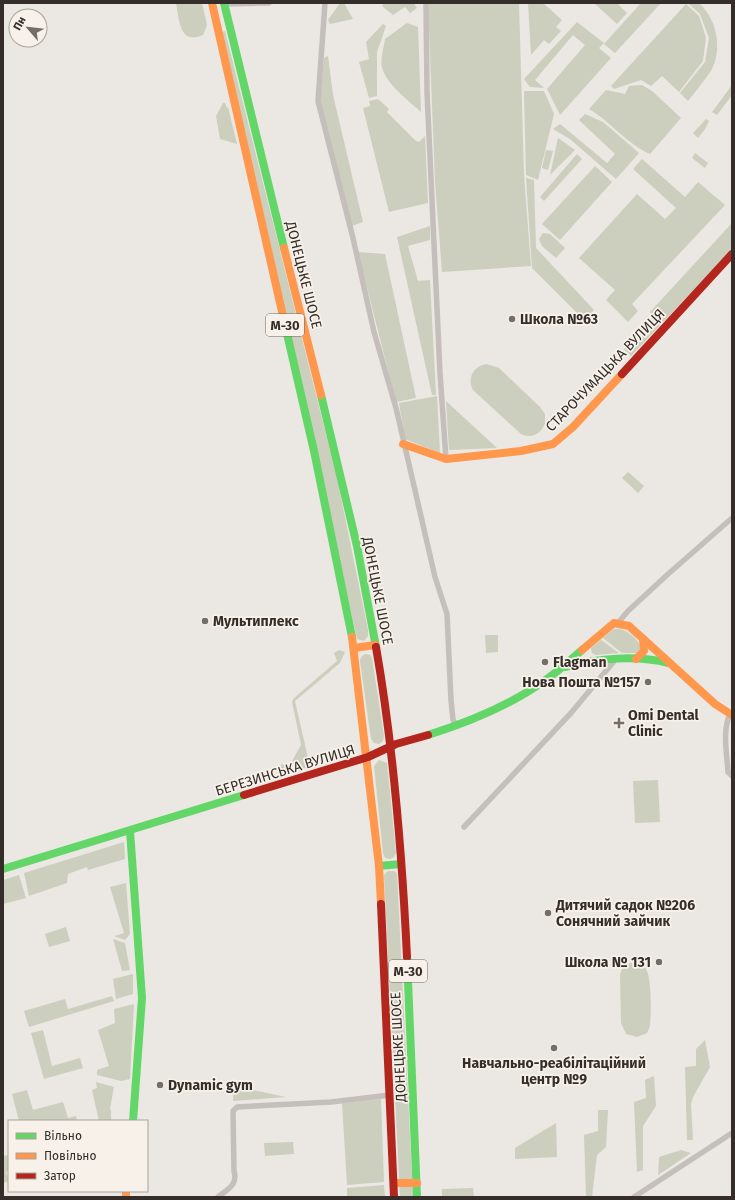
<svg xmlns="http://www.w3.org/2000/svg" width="735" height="1200" viewBox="0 0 735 1200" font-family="'Fira Sans',sans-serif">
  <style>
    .green { fill: #cccfbd }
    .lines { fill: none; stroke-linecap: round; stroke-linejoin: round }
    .street { stroke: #c4bfbb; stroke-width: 5.5 }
    .fast { stroke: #63d668; stroke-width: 8 }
    .slow { stroke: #ff974d; stroke-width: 8 }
    .jam { stroke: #b3261e; stroke-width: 8 }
    .poi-dot { fill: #746e6a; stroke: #f7f1e9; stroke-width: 1.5 }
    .labels { text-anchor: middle; stroke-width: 3.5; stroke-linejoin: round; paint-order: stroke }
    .shield { fill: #f7f1e9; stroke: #6e6863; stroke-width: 1 }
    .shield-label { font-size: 13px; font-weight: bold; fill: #342d29 }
    .street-label { font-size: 14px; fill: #342d29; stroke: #f7f1e9 }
    .poi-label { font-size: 14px; font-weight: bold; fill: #342d29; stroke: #f7f1e9; text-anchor: start }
  </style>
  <rect width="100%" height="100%" fill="#ebe7e2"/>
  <!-- green -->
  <g class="green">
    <path d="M 176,3 L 202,3 L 207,25 L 203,35 C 179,46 179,18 176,3 Z"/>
    <polygon points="340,3 344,3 353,19 330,24 328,20"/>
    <polygon points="384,3 414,3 417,8 410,13 405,7 393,15 382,6"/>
    <polygon points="428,3 519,3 524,175 531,266 442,272 435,182"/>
    <polygon points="528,3 543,3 562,20 556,27 561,31 549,44 544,40 531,55"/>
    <polygon points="594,3 617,3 627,13 617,24"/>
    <polygon points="641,3 661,3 615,53 604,44"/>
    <path d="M 688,3 L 699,3 C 717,19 723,50 711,71 C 704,81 696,91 688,101 L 680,93 L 705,62 L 709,38 L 700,14 Z"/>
    <polygon points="686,4 699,16 706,38 703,61 679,92 662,76 651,86 641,80 614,89 611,86"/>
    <polygon points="577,22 604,43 599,48 611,58 560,115 547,89 585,45 573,35 535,80 544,88 530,87 524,79"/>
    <path d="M 407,23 L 418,27 L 421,112 C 410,102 385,83 382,67 C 380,59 384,47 385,39 Z"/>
    <polygon points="383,24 386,26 377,52 377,96 369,98 359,62 369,59 366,42"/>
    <polygon points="225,31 337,478 368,630 368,636 364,641 357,639 222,32"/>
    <polygon points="328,56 333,95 363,222 352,226 320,101 324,58"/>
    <path d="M 642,85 L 652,91 L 681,118 L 650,154 C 627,144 611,122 589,109 L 606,90 L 625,94 L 629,86 Z"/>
    <polygon points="732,85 732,95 717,115 712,112"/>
    <polygon points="524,91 544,91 554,114 538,180 526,175"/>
    <polygon points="378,99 389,109 387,112 416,141 419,142 425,136 428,203 389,212 363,108 370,106 369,101"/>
    <polygon points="223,103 225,103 227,108 228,107 237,144 220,139 216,116"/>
    <polygon points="585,114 603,122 639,153 616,179 570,139 553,129 560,124 607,163 615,154 579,120"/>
    <polygon points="706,119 709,121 705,129 698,138 693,133"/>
    <polygon points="558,138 575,150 550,175"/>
    <polygon points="546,150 553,151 548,170 542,168"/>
    <polygon points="695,153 708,163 705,168 692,158"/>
    <polygon points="577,154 582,159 544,201 540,197"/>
    <polygon points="642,159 685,197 698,182 725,205 632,304 638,311 628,322 606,300 615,290 579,258 637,194 665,219 676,208 633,169"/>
    <polygon points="595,166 612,182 560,240 542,224"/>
    <polygon points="526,178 534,180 536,248 594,310 584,320 532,268"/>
    <polygon points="732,223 732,249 631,356 624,349 654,317 650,312"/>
    <polygon points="430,226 430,240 408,246 418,281 430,280 436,395 432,395 397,237"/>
    <polygon points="543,233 550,234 565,248 556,258 542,246 539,239"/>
    <polygon points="358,252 385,254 416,398 396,402"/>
    <path d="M 487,364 L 499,368 L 540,407 L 545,414 L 545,423 C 541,434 532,439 521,434 L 473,390 C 467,378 473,366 487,364 Z"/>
    <polygon points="437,396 440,453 405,439 399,403"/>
    <polygon points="446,401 497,448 449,450"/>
    <polygon points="628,472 644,486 638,493 622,478"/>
    <path d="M 614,629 C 624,627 640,639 641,649 L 637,653 L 622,653 L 603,638 Z"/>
    <polygon points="485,635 498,635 498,652 486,653"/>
    <polygon points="601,640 619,653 596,655 592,653 591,648"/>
    <polygon points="339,650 345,652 340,663 295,701 310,767 302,769 291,763 301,745 292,702 294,698 337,661 334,653"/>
    <polygon points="365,654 370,655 372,658 384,736 383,741 379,744 374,743 371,739 360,661 361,657"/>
    <polygon points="379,760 387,763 396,853 394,857 390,859 385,858 383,853 374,766"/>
    <polygon points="282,764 288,768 283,775 248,786 242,783 247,782 248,785 279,776 277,772"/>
    <polygon points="658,780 660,822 635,823 633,781"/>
    <polygon points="124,842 125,859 88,870 87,867 68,874 67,883 29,896 24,873"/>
    <polygon points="388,871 394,871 397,873 413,1197 400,1197 384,875"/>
    <polygon points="19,875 26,898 3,904 3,880"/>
    <polygon points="126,883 130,934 125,940 114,936 124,933 110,887"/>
    <polygon points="66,927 70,941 49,947 45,934"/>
    <polygon points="113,939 125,943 130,970 122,971"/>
    <path d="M 630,963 C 636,962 643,963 646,969 C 652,978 651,1015 650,1026 L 647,1033 L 637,1037 L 626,1034 L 621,1023 L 620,974 L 623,967 Z"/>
    <polygon points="133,974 133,994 116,999 113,979"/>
    <polygon points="112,996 114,1001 29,1027 24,1011 65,999 68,1009"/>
    <polygon points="134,1004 130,1079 121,1081 97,1075 97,1070 109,1066 98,1030 115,1023 114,1009"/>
    <polygon points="43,1030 52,1066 80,1058 83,1068 44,1079 31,1033"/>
    <polygon points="705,1040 710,1067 693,1097 691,1104 693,1140 687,1140 685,1067 696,1066 696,1049"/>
    <polygon points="654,1076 656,1106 643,1126 643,1170 637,1172 634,1102 646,1098 645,1080"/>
    <polygon points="96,1082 114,1087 110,1109 111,1110 111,1121 99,1121 92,1090 97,1088"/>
    <polygon points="234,1086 286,1097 233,1101"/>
    <polygon points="27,1090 33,1110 63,1102 68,1118 76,1116 77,1121 19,1121 12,1094"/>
    <polygon points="381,1099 384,1182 347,1185 342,1103"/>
    <polygon points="598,1110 608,1110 606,1147 597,1155 592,1197 586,1197 584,1135 598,1131"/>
    <polygon points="556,1123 557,1157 515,1159 515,1148"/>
    <polygon points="293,1142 294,1154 265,1156 264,1143"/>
    <polygon points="681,1150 691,1153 658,1175 659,1157"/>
    <polygon points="9,1155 9,1170 6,1172 9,1181 3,1183 3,1156"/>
    <polygon points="384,1185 385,1197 347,1197 347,1188"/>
    <polygon points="473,1188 474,1197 442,1197 442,1189"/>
  </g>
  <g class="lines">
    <!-- street -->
    <g class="street">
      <polyline points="325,3 318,101 353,238 374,332 396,408 435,577 447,614 451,700 453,720 457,726"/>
      <polyline points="426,3 427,92 440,373 446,459"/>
      <polyline points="224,4 269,3"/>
      <polyline points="618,623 628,611 667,575 732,518"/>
      <path d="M 730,714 C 722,731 727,754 728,772 L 732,776"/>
      <polyline points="464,827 571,713 615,660"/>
      <path d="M 218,1197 C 228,1189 238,1185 234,1171 L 233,1111 L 237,1107 L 331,1102 L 390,1095"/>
      <polyline points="634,1197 732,1133"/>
    </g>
    <!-- fast -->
    <g class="fast">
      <polyline points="224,3 284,248"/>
      <polyline points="285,325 314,451 352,637"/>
      <polyline points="321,395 357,546 376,647"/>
      <path d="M 566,667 C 598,658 636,655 669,663"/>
      <path d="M 428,735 C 469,722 509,706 544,681 C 558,672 570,660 582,650"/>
      <polyline points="130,831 142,998 133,1121"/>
      <polyline points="379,866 401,864"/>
      <polyline points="3,869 244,795"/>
      <polyline points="407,957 417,1197"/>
    </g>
    <!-- slow -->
    <g class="slow">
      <polyline points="212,3 285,325"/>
      <polyline points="284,248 321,395"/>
      <polyline points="403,444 446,459 521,451 553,444 573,427 622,374"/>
      <polyline points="352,637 379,866 381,904"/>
      <polyline points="354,648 375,645"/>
      <polyline points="582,650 614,623 629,626 715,704 732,715"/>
      <polyline points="636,659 644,651 643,639"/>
      <polyline points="394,1183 417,1183"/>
      <polyline points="126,1191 126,1197"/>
    </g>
    <!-- jam -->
    <g class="jam">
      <polyline points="622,374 732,254"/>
      <path d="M 376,647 C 394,750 402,853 407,957"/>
      <polyline points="244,795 368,757 396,744 428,735"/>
      <polyline points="381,904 394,1197"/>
    </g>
  </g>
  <!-- markers -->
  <g class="poi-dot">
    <circle cx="512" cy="319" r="4"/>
    <circle cx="205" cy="621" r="4"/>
    <circle cx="545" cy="662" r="4"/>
    <circle cx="648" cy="682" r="4"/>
    <path d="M617 717h4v4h4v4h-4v4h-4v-4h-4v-4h4z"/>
    <circle cx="548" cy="913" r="4"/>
    <circle cx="659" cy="962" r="4"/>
    <circle cx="554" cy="1048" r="4"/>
    <circle cx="160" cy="1085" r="4"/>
  </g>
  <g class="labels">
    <!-- shield labels -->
    <g class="shield">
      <rect x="266" y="314" width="38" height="22" rx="3"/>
      <rect x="389" y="960" width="38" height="22" rx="3"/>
    </g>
    <g class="shield-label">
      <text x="285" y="330">М-30</text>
      <text x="408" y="976">М-30</text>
    </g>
    <!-- street labels -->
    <g class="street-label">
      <text transform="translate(304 275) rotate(76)" y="5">ДОНЕЦЬКЕ ШОСЕ</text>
      <text transform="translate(605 370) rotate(-46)" y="5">СТАРОЧУМАЦЬКА ВУЛИЦЯ</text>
      <text transform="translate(378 591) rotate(79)" y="5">ДОНЕЦЬКЕ ШОСЕ</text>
      <text transform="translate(285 770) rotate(-17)" y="5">БЕРЕЗИНСЬКА ВУЛИЦЯ</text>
      <text transform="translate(398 1047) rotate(-93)" y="5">ДОНЕЦЬКЕ ШОСЕ</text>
    </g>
    <!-- poi labels -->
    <g class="poi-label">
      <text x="520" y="324">Школа №63</text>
      <text x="213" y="626">Мультиплекс</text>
      <text x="553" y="667">Flagman</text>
      <text x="640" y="687" text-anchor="end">Нова Пошта №157</text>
      <text x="628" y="720">Omi Dental<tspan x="628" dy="16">Clinic</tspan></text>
      <text x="556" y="910">Дитячий садок №206<tspan x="556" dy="16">Сонячний зайчик</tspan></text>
      <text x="651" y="967" text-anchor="end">Школа № 131</text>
      <text x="554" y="1068" text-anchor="middle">Навчально-реабілітаційний<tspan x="554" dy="16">центр №9</tspan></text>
      <text x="168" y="1090">Dynamic gym</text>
    </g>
  </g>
  <!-- border -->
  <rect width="735" height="1200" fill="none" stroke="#342d29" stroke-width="8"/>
  <!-- legend -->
  <rect x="8" y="1120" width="140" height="72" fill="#f7f1e9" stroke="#a9a39c"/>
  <rect x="16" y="1133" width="20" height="6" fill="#63d668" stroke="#a9a39c"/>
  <text x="44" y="1140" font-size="12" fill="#342d29">Вільно</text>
  <rect x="16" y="1153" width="20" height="6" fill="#ff974d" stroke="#a9a39c"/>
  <text x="44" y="1160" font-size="12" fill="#342d29">Повільно</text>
  <rect x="16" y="1173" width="20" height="6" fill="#b3261e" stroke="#a9a39c"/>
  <text x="44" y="1180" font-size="12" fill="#342d29">Затор</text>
  <!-- north arrow -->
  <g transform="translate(28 28) rotate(298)"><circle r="19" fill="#f7f1e9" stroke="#a9a39c"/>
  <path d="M0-3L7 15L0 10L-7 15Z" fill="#746e6a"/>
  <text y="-6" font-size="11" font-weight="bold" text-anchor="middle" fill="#342d29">Пн</text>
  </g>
</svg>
